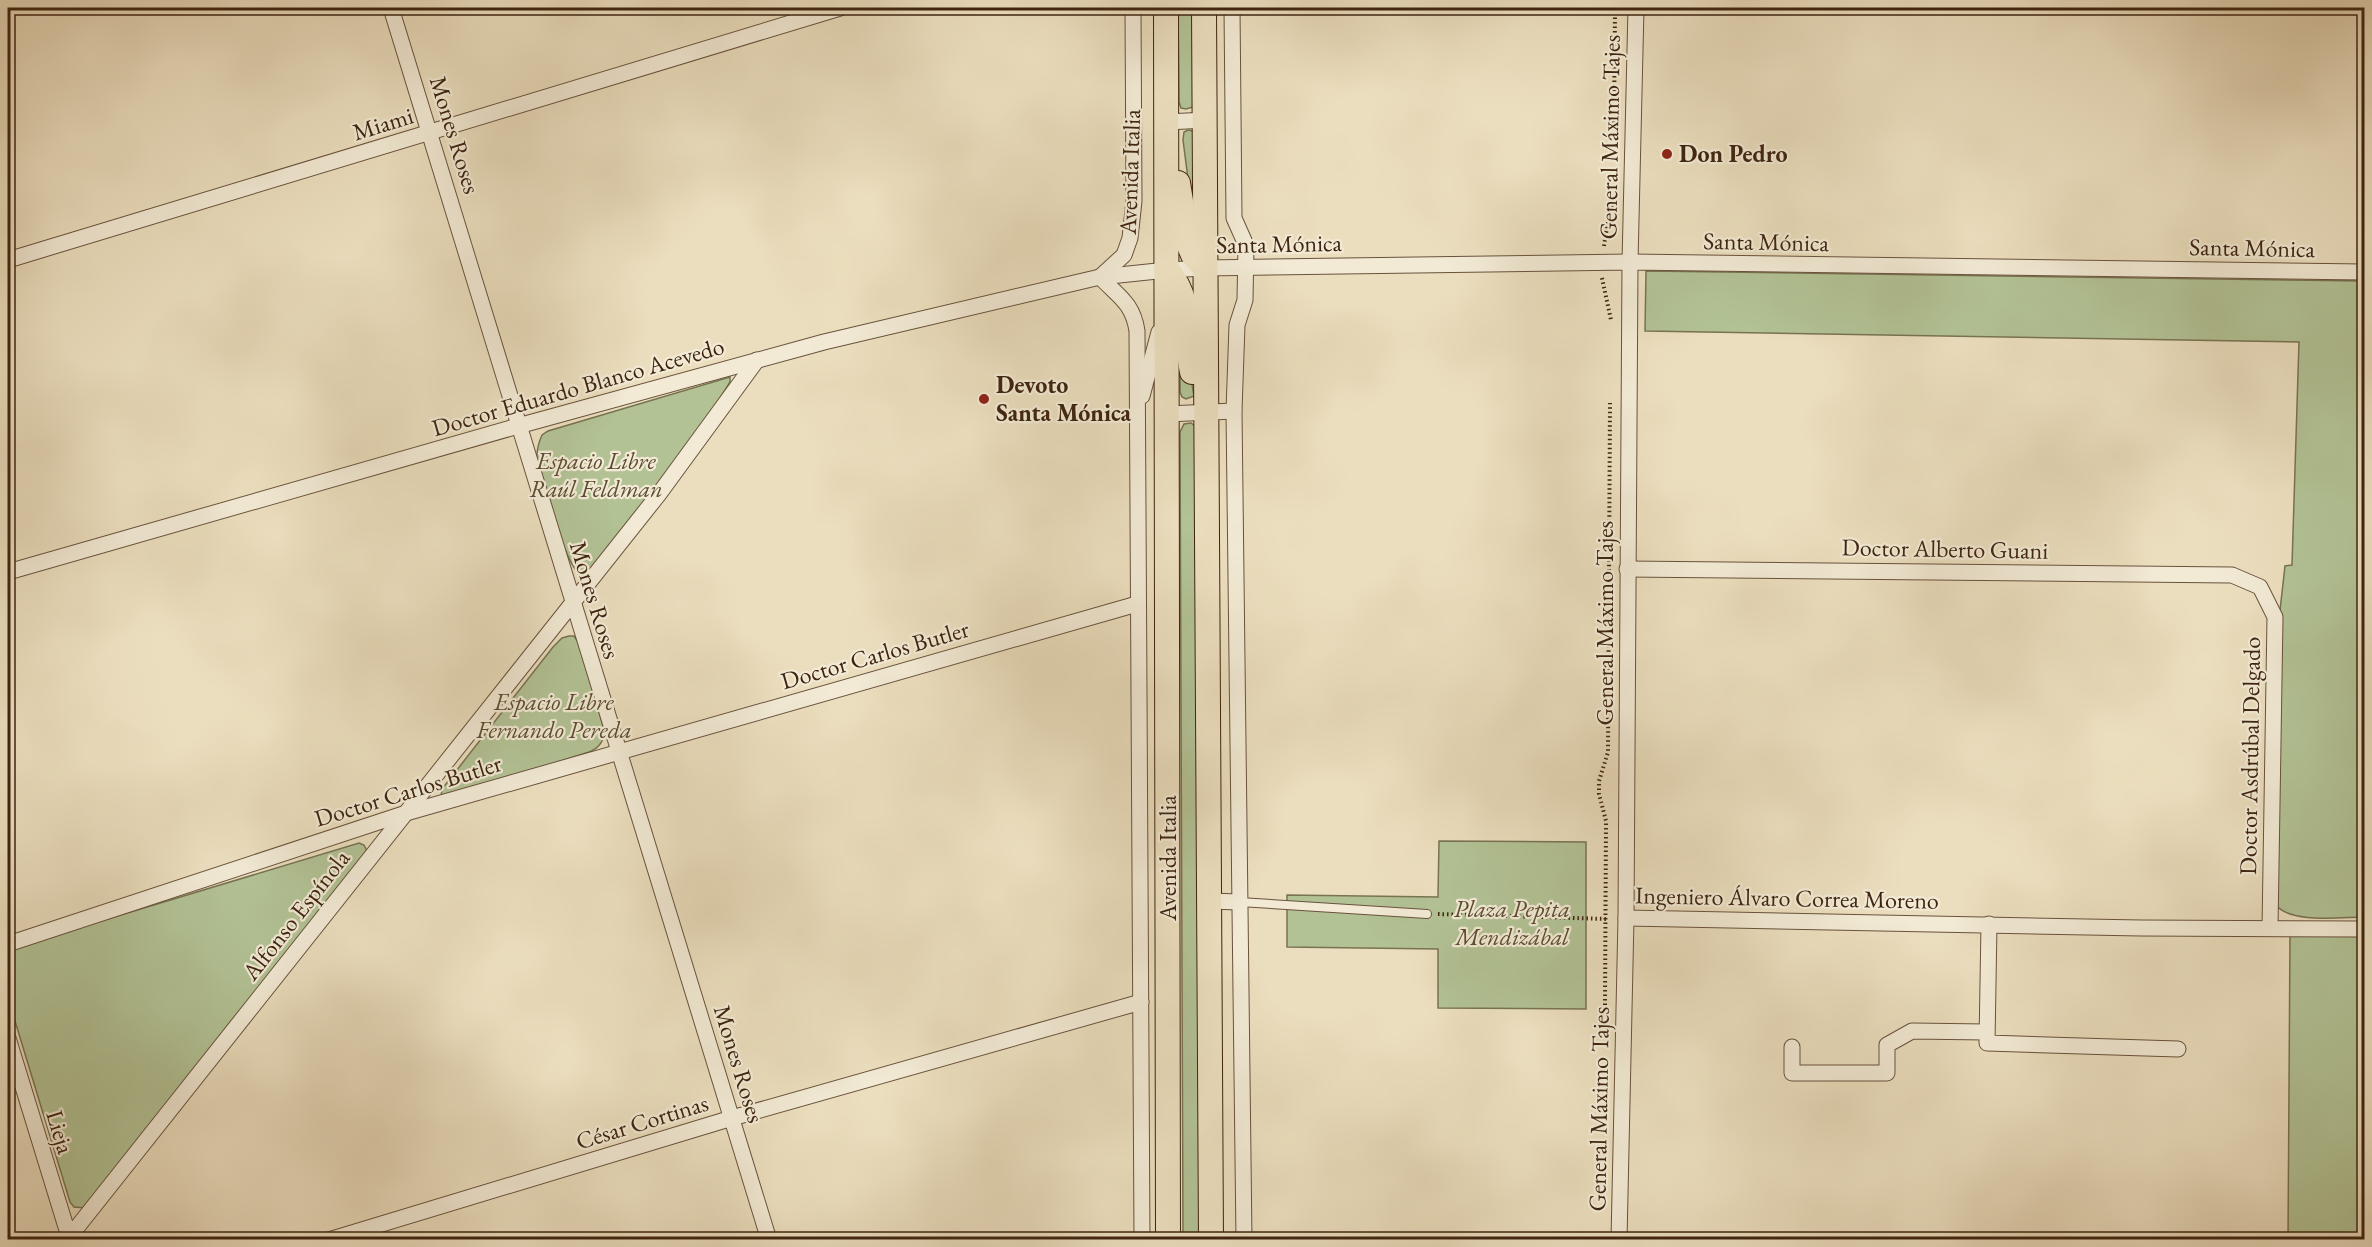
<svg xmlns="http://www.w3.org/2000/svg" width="2372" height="1247" viewBox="0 0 2372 1247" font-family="'EB Garamond',serif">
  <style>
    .green { fill: #b2c295; stroke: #787352; stroke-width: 1.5 }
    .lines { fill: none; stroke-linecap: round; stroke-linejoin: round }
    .lane-casing { stroke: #69523c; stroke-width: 10 }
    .street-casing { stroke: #69523c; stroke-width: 17 }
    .primary-casing { stroke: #3e2410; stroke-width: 26 }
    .path { stroke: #3e2410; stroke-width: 4; stroke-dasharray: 1.5 3; stroke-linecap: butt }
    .lane { stroke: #f2ead5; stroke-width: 8 }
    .street { stroke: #f2ead5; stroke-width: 15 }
    .primary { stroke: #ebdebe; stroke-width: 24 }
    .poi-dot { fill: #8f2418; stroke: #f2ead5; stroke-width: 2 }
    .labels { text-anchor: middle; stroke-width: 4.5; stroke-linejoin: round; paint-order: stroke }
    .street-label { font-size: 24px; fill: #3e2410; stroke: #f2ead5 }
    .poi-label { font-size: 24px; font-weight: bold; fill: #3e2410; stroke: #f2ead5; text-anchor: start }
    .park-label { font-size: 24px; font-style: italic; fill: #5b4c31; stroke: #f2ead5 }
  </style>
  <rect width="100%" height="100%" fill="#ebdebe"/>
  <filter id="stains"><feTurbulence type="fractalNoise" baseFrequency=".00333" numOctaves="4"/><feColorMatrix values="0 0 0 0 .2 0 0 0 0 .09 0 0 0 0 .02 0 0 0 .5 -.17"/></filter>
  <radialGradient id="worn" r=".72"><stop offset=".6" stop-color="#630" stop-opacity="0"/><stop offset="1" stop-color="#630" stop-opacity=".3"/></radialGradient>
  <!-- green -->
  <g class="green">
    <polygon points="1178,8 1196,8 1193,107 1186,109 1181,108 1179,102"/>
    <polygon points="1188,130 1193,131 1196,241 1183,140 1184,132"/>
    <path d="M 1646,271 L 2364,281 L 2364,917 C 2341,917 2291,924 2276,905 L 2279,619 L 2285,566 L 2292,565 L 2299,342 L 1645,331 Z"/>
    <polygon points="1180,314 1194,396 1186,399 1182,397 1180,392"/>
    <path d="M 730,377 L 730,382 L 711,413 L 594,568 C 588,572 583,576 577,571 C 567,564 539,477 537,462 C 536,452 538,444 542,435 L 548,431 Z"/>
    <polygon points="1191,423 1195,426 1201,1240 1183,1239 1180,432 1184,424"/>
    <path d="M 569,636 L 574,636 L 580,645 L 604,729 C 605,741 599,748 589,752 L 449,797 L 441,797 L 442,789 L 553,647 L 562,638 Z"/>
    <polygon points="1439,841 1586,842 1586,1009 1438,1008 1438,949 1287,947 1287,895 1438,897"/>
    <polygon points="359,843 364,845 367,851 86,1208 74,1207 70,1202 8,998 8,949"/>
    <polygon points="2290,935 2364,935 2364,1239 2288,1240"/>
  </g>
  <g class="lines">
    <!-- lane casing -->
    <g class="lane-casing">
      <polyline id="lane" points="1239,902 1427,914"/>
    </g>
    <!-- street casing -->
    <g class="street-casing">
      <g id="street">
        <polyline points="391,8 769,1240"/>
        <polyline points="1232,8 1234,218 1246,245 1245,300 1237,325 1234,411 1244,1240"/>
        <polyline points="1167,122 1206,120"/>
        <polyline points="8,260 840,8"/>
        <path d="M 1100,277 C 1118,296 1133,303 1137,331 L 1142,1240"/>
        <polyline points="1100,277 1124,255 1130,238 1134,201 1133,8"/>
        <polyline points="1142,396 1159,332"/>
        <polyline points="1167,414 1234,411"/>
        <polyline points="1627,569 2232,575 2260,587 2275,617 2270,928"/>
        <polyline points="8,572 518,426 824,342 1100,277 1167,270 1205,268 1630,262 2364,272"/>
        <polyline points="1210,901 1239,902"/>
        <polyline points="1626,918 2141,928 2364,929"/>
        <polyline points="1989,924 1987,1043 2178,1049"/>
        <polyline points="8,944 406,813 1137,604"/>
        <polyline points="8,1038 70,1240"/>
        <polyline points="1792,1047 1792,1073 1887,1073 1887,1045 1912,1031 1986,1032"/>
        <polyline points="67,1240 659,494 757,360"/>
        <polyline points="329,1240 732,1118 1141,1002"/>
        <polyline points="1619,1240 1626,918 1630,262 1636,8"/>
      </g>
    </g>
    <!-- primary casing -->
    <g class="primary-casing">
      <g id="primary">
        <polyline points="1166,8 1168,1240"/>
        <polyline points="1204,8 1211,1240"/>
        <polyline points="1178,183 1188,243 1193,255 1205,268"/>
        <path d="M 1167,270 C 1194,301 1184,335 1192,372"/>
      </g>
    </g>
    <!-- path -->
    <g class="path">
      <polyline points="1614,127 1615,8"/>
      <polyline points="1604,246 1610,208 1615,202"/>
      <polyline points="1602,278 1611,320"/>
      <polyline points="1438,914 1608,919"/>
      <polyline points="1605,1005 1606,821 1599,794 1599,781 1608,752 1610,403"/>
    </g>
    <!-- lane -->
    <use href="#lane" class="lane"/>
    <!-- street -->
    <use href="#street" class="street"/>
    <!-- primary -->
    <use href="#primary" class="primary"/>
  </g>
  <!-- markers -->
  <g class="poi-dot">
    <circle cx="1667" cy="154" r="6"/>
    <circle cx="984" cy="399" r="6"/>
  </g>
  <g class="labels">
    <!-- street labels -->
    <g class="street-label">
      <text transform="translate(383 124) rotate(-17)" y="8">Miami</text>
      <text transform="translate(455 135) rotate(73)" y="8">Mones Roses</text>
      <text transform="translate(1610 137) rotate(-89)" y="8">General Máximo Tajes</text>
      <text transform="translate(1130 172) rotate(-88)" y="8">Avenida Italia</text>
      <text transform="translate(1766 242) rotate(1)" y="8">Santa Mónica</text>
      <text transform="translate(1279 244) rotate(-1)" y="8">Santa Mónica</text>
      <text transform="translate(2252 248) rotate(1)" y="8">Santa Mónica</text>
      <text transform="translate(578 387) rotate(-16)" y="8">Doctor Eduardo Blanco Acevedo</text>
      <text transform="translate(1945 549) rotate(1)" y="8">Doctor Alberto Guani</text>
      <text transform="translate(595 600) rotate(73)" y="8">Mones Roses</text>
      <text transform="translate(1605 623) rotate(-90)" y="8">General Máximo Tajes</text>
      <text transform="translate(875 655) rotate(-16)" y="8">Doctor Carlos Butler</text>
      <text transform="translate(2250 756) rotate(-89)" y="8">Doctor Asdrúbal Delgado</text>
      <text transform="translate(408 791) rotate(-17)" y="8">Doctor Carlos Butler</text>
      <text transform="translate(1168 858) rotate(-90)" y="8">Avenida Italia</text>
      <text transform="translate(1787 898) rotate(1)" y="8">Ingeniero Álvaro Correa Moreno</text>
      <text transform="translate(296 915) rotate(-52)" y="8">Alfonso Espínola</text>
      <text transform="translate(739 1064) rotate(73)" y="8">Mones Roses</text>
      <text transform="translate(1599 1109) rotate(-89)" y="8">General Máximo Tajes</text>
      <text transform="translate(642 1122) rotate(-17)" y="8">César Cortinas</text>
      <text transform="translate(60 1132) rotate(73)" y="8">Lieja</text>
    </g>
    <!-- poi labels -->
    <g class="poi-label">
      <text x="1679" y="162">Don Pedro</text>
      <text x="996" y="393">Devoto<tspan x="996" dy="28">Santa Mónica</tspan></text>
    </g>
    <!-- park labels -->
    <g class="park-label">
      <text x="596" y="469">Espacio Libre<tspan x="596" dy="28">Raúl Feldman</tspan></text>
      <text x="554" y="710">Espacio Libre<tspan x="554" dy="28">Fernando Pereda</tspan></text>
      <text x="1512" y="917">Plaza Pepita<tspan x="1512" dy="28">Mendizábal</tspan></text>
    </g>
  </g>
  <!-- margin -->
  <rect width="2372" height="1247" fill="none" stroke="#ebdebe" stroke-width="30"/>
  <rect x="9" y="9" width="2354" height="1229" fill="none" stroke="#3e2410" stroke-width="3"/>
  <rect x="15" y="15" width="2342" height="1217" fill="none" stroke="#3e2410" stroke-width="1.5"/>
  <rect width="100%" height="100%" filter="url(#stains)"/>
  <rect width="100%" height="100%" fill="url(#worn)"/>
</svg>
